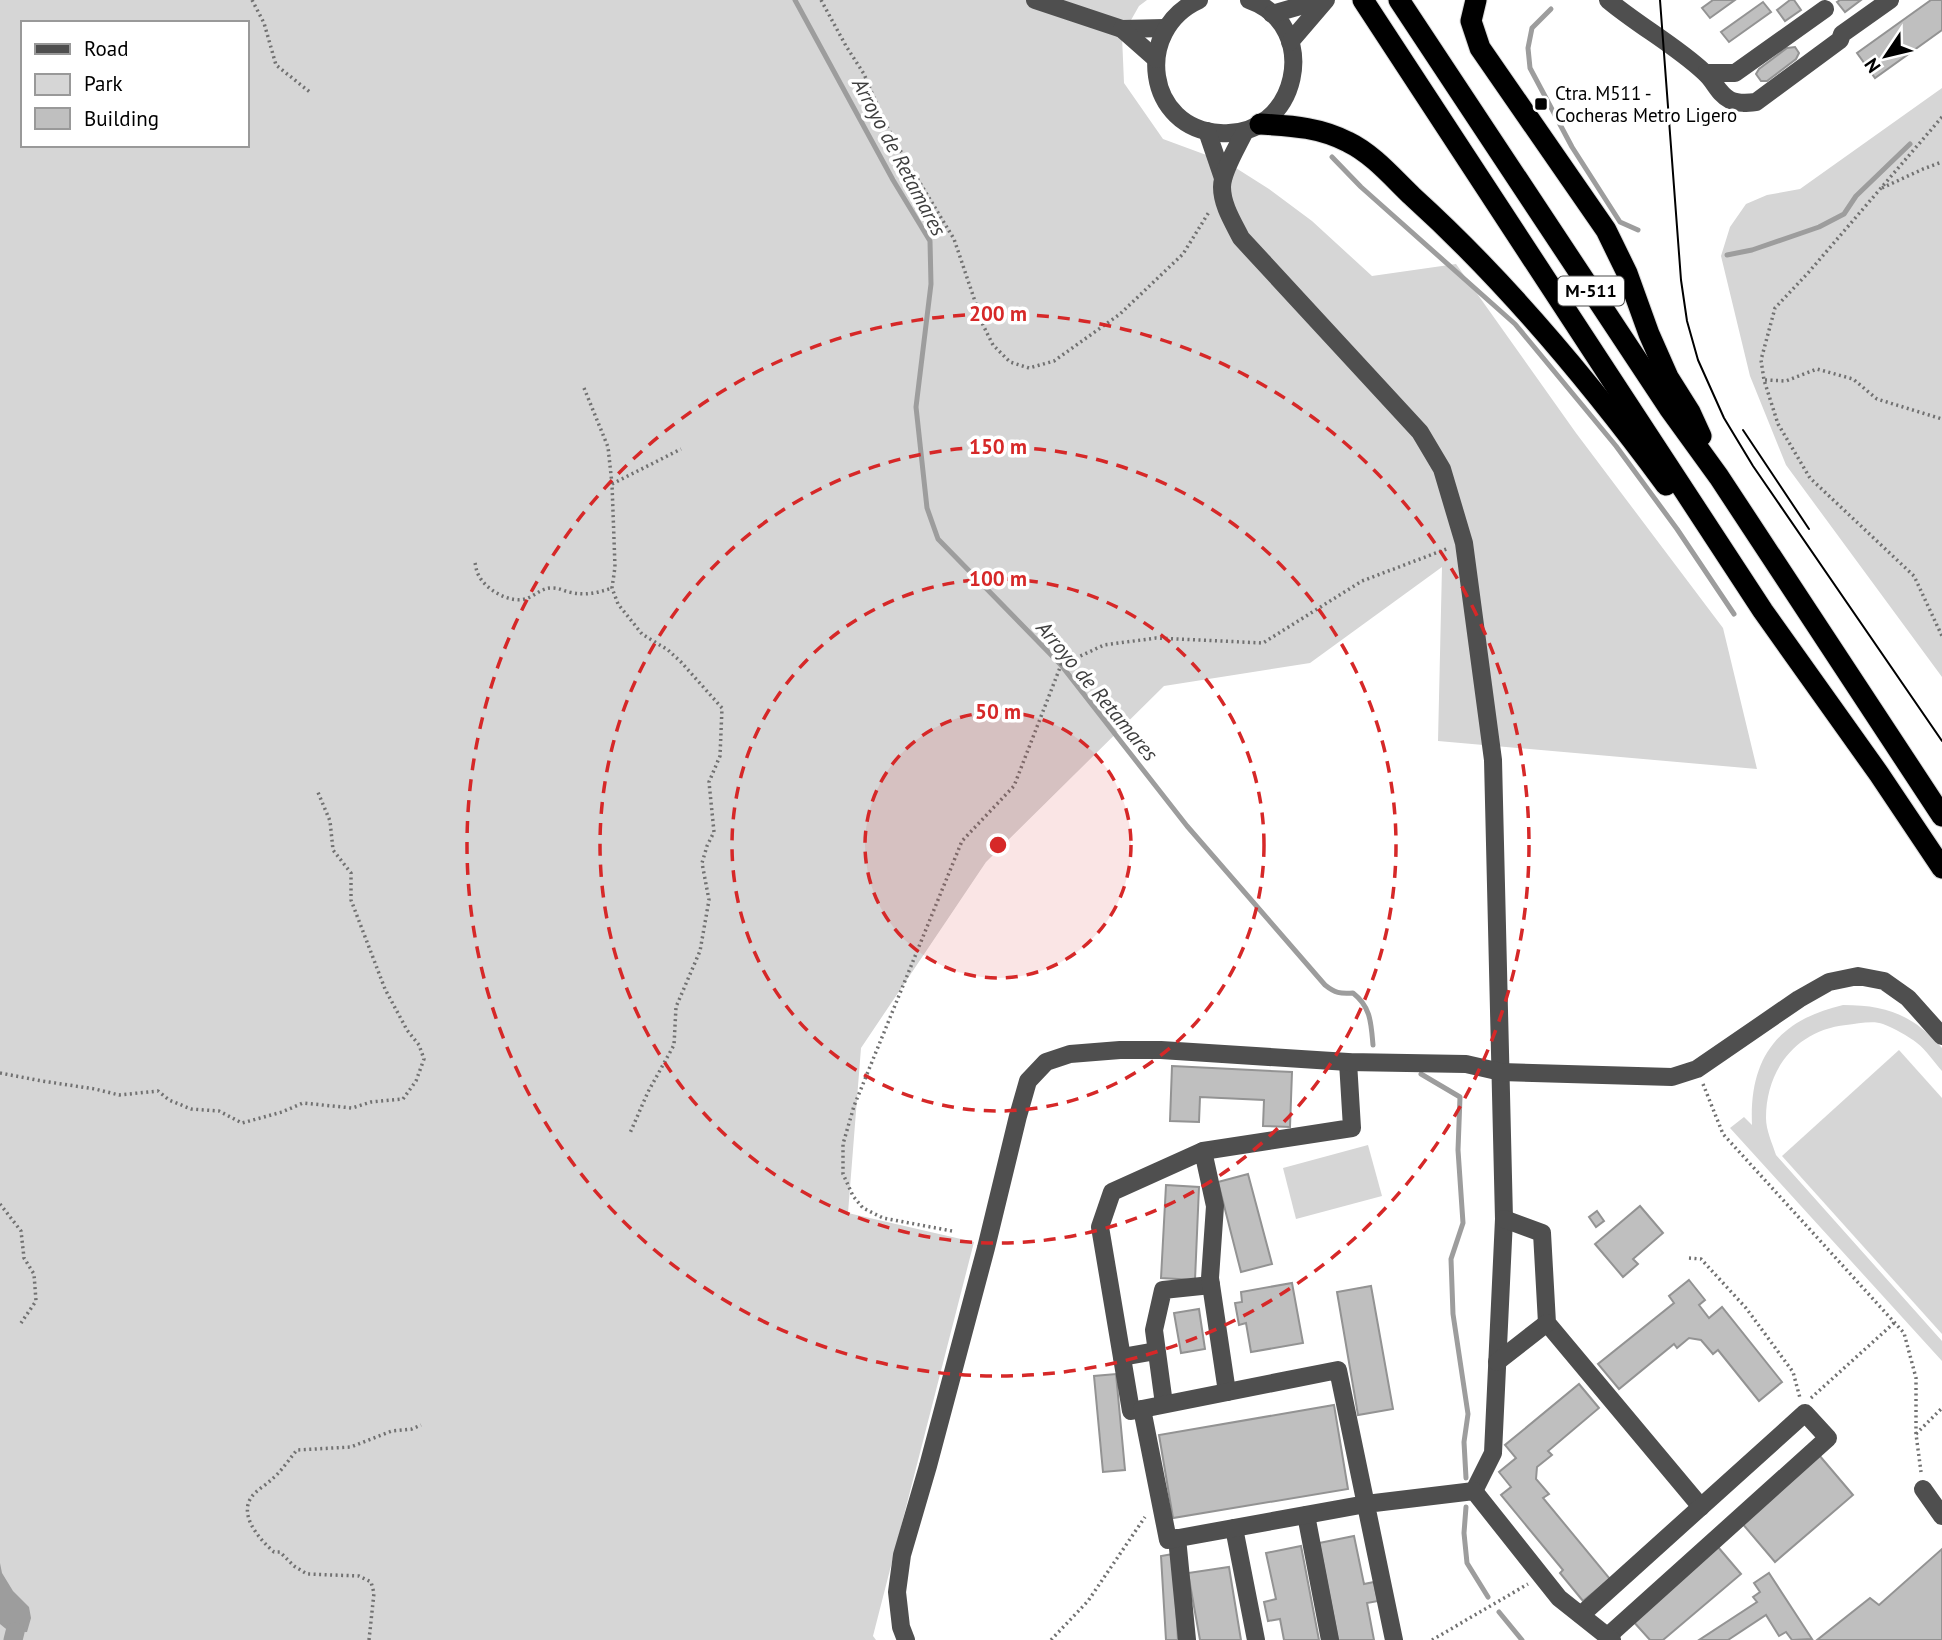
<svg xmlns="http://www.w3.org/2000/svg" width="1942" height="1640" viewBox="0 0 1942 1640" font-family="'PT Sans',sans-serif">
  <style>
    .green { fill: #d6d6d6; fill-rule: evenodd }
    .water { fill: #9d9d9d }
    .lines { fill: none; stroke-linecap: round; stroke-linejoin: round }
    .stream { stroke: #9d9d9d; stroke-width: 5 }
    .canal { stroke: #9d9d9d; stroke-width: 19 }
    .building { fill: #bfbfbf; stroke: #939393; stroke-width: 2 }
    .highway-casing { stroke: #dbdbdb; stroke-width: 23 }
    .path { stroke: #717171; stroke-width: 3.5; stroke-dasharray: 2 3.5; stroke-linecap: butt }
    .minor { stroke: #4f4f4f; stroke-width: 18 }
    .highway { stroke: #000; stroke-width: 21 }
    .tram { stroke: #000; stroke-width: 2 }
    .ring { fill: none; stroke: #d62828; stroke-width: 3.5; stroke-dasharray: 12 9 }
    .poi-dot { fill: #000; stroke: #fff; stroke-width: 2.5 }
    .labels { text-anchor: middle; stroke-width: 7; stroke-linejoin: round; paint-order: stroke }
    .shield { fill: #fff; stroke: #4c4c4c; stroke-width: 2 }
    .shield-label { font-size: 18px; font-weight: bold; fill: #000 }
    .poi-label { font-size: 19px; fill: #000; stroke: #fff; text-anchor: start }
    .water-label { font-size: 21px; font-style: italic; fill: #3e3e3e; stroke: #fff }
    .centre { fill: #d62828; stroke: #fff; stroke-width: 3.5 }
    .ring-label { font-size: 21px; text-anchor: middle; font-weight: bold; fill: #d62828; stroke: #fff; stroke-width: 7; stroke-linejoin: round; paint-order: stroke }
  </style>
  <rect width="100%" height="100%" fill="#fff"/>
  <!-- green -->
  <g class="green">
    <path d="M 0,0 L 1147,0 L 1139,6 L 1122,36 L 1124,83 L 1163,139 L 1228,163 L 1269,189 L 1312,221 L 1372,276 L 1456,264 L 1576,433 L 1723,628 L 1757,769 L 1438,741 L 1442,567 L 1310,663 L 1164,686 L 986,862 L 861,1048 L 848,1213 L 974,1242 L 873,1636 L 876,1640 L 0,1640 ZM 23,23 L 247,23 L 247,145 L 23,145 Z"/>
    <polygon points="1942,88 1942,677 1786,465 1750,376 1721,256 1730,227 1746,204 1767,195 1800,189"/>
    <path d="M 1843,1005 C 1887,1005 1913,1015 1942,1048 L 1942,1071 C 1934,1062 1926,1050 1917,1043 C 1908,1036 1894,1028 1883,1024 C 1873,1020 1857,1024 1846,1025 C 1797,1030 1766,1069 1766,1118 C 1766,1130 1772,1143 1776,1155 L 1942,1341 L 1942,1361 L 1730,1128 L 1744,1117 L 1752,1125 C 1749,1058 1778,1020 1843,1005 Z"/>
    <polygon points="1899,1050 1942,1098 1942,1334 1782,1156"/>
    <polygon points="1368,1145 1382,1196 1296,1219 1283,1168"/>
  </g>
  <!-- water -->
  <polygon class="water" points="0,1563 2,1573 13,1591 29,1607 31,1618 27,1632 11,1633 0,1624"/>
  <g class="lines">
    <!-- stream -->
    <g class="stream">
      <path d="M 795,0 L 893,180 L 930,241 L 931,284 L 916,407 L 927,508 L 938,539 L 1061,665 L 1187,826 L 1325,985 C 1335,993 1340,994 1353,993 C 1371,1007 1371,1023 1373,1045"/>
      <polyline points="1551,9 1532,28 1528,48 1530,68 1572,147 1620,222 1638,230"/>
      <polyline points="1332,157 1361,187 1515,324 1616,446 1677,529 1734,614"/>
      <polyline points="1727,255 1752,250 1819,227 1844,214 1856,196 1910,144"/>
      <polyline points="1421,1074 1460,1097 1458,1150 1463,1223 1451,1259 1453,1314 1468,1414 1464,1442 1466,1478"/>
      <polyline points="1466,1507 1464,1533 1467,1563 1488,1597"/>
      <polyline points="1499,1612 1522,1640"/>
    </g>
    <!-- canal -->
    <polyline class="canal" points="13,1640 15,1632"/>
  </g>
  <!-- building -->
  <g class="building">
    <polygon points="1713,0 1735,0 1710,18 1702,8"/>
    <polygon points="1790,0 1794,0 1801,10 1785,21 1777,10"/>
    <polygon points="1840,0 1861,0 1845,12 1837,2"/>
    <polygon points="1931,0 1942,0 1942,30 1875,78 1857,53"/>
    <polygon points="1763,2 1771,12 1729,42 1721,32"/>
    <polygon points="1795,47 1799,53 1796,59 1767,81 1761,81 1756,74 1759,69 1787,48"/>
    <polygon points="1172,1066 1292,1072 1290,1127 1263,1126 1264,1100 1200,1097 1199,1122 1170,1121"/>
    <polygon points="1248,1174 1272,1264 1241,1272 1218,1182"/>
    <polygon points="1166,1185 1199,1187 1195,1280 1161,1278"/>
    <polygon points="1640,1206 1663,1233 1633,1259 1638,1264 1623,1277 1595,1244"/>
    <polygon points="1597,1211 1604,1221 1596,1227 1589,1217"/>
    <polygon points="1689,1280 1705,1300 1699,1305 1709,1318 1722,1307 1782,1382 1759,1401 1718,1350 1713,1354 1701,1340 1689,1338 1677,1348 1674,1344 1619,1389 1598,1364 1674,1303 1669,1296"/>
    <polygon points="1292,1283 1303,1343 1251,1352 1246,1323 1239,1325 1235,1303 1242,1302 1241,1292"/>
    <polygon points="1371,1286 1393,1409 1358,1415 1337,1292"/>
    <polygon points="1199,1309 1205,1349 1181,1353 1174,1313"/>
    <polygon points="1116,1374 1125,1470 1103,1472 1094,1376"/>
    <polygon points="1579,1384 1599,1408 1548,1451 1552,1455 1537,1467 1536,1479 1549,1494 1543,1498 1610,1579 1583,1601 1560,1573 1563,1570 1501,1495 1511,1487 1499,1472 1516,1458 1505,1445"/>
    <polygon points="1334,1405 1348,1489 1173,1518 1159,1435"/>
    <polygon points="1819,1455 1853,1495 1775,1562 1741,1522"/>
    <polygon points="1354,1536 1364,1584 1374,1582 1378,1601 1367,1603 1374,1640 1338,1640 1319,1543"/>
    <polygon points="1301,1546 1319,1640 1284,1640 1280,1619 1268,1621 1264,1602 1276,1599 1266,1553"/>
    <polygon points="1718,1547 1741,1574 1663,1640 1650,1640 1632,1620"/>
    <polygon points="1942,1549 1942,1640 1817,1640 1870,1598 1879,1605"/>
    <polygon points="1173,1554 1178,1640 1166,1640 1161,1556"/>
    <polygon points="1229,1567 1241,1640 1200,1640 1188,1573"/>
    <polygon points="1769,1573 1812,1639 1792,1640 1786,1632 1779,1636 1766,1615 1728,1640 1699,1640 1757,1602 1753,1597 1760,1592 1754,1583"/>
  </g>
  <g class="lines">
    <!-- highway casing -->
    <g class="highway-casing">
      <g id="highway">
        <polyline points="1363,0 1763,611 1879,774 1942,868"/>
        <polyline points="1399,0 1669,408 1719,477 1942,816"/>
        <polyline points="1476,0 1471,21 1480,48 1606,230 1627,273 1649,334 1668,377 1690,412 1701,436"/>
        <path d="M 1260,124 C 1292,126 1319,127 1348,142 C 1373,154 1393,178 1413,197 C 1508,283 1590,382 1666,485"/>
      </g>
    </g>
    <!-- path -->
    <g class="path">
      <polyline points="252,0 264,23 276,65 311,93"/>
      <polyline points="821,0 846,46 864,74 882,117 897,145 954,239 983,325 993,345 1010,362 1029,368 1054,361 1120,314 1183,254 1209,212"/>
      <polyline points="1942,117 1808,273 1775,308 1761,360 1764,380 1778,424 1810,478 1914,576 1942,636"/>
      <polyline points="1882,188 1923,169 1942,162"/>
      <polyline points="1765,380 1786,381 1817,369 1853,379 1877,399 1942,419"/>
      <polyline points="584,388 608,447 612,484 615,567 612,588 618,604 642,634 668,650 681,662 722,708 720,756 709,782 714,832 707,846 702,863 709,900 700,951 676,1007 674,1045 648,1092 630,1133"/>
      <polyline points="612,484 681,449"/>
      <path d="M 475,563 C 476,566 476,570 478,574 C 485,590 512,605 528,598 C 537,594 544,587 553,588 C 559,588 564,591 569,592 C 585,596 597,593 612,588"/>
      <polyline points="0,1073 42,1081 95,1089 119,1095 158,1091 169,1100 191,1109 219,1111 242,1123 282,1112 303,1103 352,1108 371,1102 403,1099 416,1081 424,1059 419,1045 407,1030 385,989 351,900 351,873 333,850 330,821 317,790"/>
      <polyline points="1703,1084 1723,1134 1904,1333 1916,1378 1916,1434 1921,1472"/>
      <polyline points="0,1204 21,1231 24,1258 34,1274 36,1301 21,1323"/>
      <polyline points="952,1231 883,1218 863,1208 853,1196 843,1174 843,1144 854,1106 962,841 1014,786 1061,665 1104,645 1156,638 1263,643 1362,581 1449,548"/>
      <polyline points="1689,1258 1701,1259 1746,1308 1793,1372 1800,1398"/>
      <polyline points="1811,1398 1895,1322"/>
      <polyline points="1916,1434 1942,1408"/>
      <path d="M 369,1640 L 374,1593 L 371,1582 L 359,1576 L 307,1574 L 294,1566 L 280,1552 L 274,1552 C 259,1539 235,1512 255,1493 C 260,1488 267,1484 272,1479 C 282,1471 289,1459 297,1450 L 351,1447 L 392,1431 L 412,1429 L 421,1425"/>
      <polyline points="1051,1640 1088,1601 1145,1517"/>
      <polyline points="1432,1640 1528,1584"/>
    </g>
    <!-- minor -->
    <g class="minor">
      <polyline points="1035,0 1122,29 1165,28"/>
      <path d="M 1199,0 C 1133,30 1146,129 1220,133 C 1298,139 1323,26 1249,0"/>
      <path d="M 1608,0 C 1639,26 1675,45 1704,72 C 1714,80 1718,94 1730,100 C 1738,104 1747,103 1756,102 L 1840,40 L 1842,34 L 1890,0"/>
      <polyline points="1272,14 1321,0"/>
      <polyline points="1122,29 1156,59"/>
      <polyline points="1290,42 1326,0"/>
      <polyline points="1706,73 1735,73 1825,9"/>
      <polyline points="1207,131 1223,178"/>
      <path d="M 1245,131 C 1238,146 1222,171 1222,187 C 1222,205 1233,222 1241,238 L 1420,432 L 1442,469 L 1464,543 L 1493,760 L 1504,1219 L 1493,1453 L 1474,1491"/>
      <polyline points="1203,1151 1352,1128 1348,1062"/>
      <polyline points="1504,1219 1542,1233 1547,1323 1701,1507"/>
      <polyline points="1122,1357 1156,1351"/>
      <polyline points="1497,1362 1547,1323"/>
      <polyline points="1164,1404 1154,1330 1163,1290 1211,1285"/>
      <polyline points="1142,1409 1131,1411 1100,1227 1112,1192 1203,1151 1215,1206 1210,1278 1227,1392"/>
      <polyline points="1923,1489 1942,1516"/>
      <polyline points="1306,1515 1330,1640"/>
      <polyline points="1234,1528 1256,1640"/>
      <polyline points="1177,1538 1187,1640"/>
      <polyline points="1581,1615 1805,1413 1828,1438 1608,1636"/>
      <polyline points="906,1640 901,1627 897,1592 902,1555 928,1466 986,1248 1018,1116 1028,1081 1046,1062 1070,1054 1120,1050 1161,1050 1348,1062 1466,1064 1501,1072 1672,1077 1697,1069 1799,999 1829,982 1858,976 1884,981 1908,998 1942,1036"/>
      <polyline points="1394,1640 1338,1370 1142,1409 1168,1540 1366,1504 1474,1491 1559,1598 1612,1640"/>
    </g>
    <!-- highway -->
    <use href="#highway" class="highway"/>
    <!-- tram -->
    <g class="tram">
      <polyline points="1660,0 1681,280 1687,321 1698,360 1724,418 1753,466 1942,741"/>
      <polyline points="1743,430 1809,529"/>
    </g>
  </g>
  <!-- distance rings -->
  <circle cx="998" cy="845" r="133" fill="#d62828" fill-opacity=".12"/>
  <g class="ring">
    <circle cx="998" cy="845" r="133"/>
    <circle cx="998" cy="845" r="266"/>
    <circle cx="998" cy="845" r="398"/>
    <circle cx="998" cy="845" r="531"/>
  </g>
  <!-- markers -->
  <rect class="poi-dot" x="1534" y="97" width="14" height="14" rx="3.5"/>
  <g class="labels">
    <!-- shield labels -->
    <rect class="shield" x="1558" y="276.5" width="66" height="29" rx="5"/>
    <g class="shield-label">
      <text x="1591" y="297">M-511</text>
    </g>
    <!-- poi labels -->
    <g class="poi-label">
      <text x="1555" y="100">Ctra. M511 -<tspan x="1555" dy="22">Cocheras Metro Ligero</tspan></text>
    </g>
    <!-- water labels -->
    <g class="water-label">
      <text transform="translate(899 157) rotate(62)" y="7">Arroyo de Retamares</text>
      <text transform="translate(1097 691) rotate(50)" y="7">Arroyo de Retamares</text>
    </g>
  </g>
  <circle cx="998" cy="845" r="10" class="centre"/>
  <g class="ring-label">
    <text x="998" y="321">200 m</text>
    <text x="998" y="454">150 m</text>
    <text x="998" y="586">100 m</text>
    <text x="998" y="719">50 m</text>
  </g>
  <!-- legend -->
  <rect x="21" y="21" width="228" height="126" fill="#ffffff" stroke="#999999" stroke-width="2"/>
  <rect x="35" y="44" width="35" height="10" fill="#4f4f4f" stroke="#999999" stroke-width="2"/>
  <text x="84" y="56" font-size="21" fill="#000000">Road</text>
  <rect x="35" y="74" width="35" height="21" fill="#d6d6d6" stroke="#999999" stroke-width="2"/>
  <text x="84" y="91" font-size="21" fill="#000000">Park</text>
  <rect x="35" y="108" width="35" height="21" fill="#bfbfbf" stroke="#999999" stroke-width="2"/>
  <text x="84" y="126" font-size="21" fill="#000000">Building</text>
  <!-- north arrow -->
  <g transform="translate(1886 56) rotate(235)" stroke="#ffffff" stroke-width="5" paint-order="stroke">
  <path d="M0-5L12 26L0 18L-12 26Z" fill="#000000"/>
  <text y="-10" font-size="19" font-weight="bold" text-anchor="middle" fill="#000000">N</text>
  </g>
</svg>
